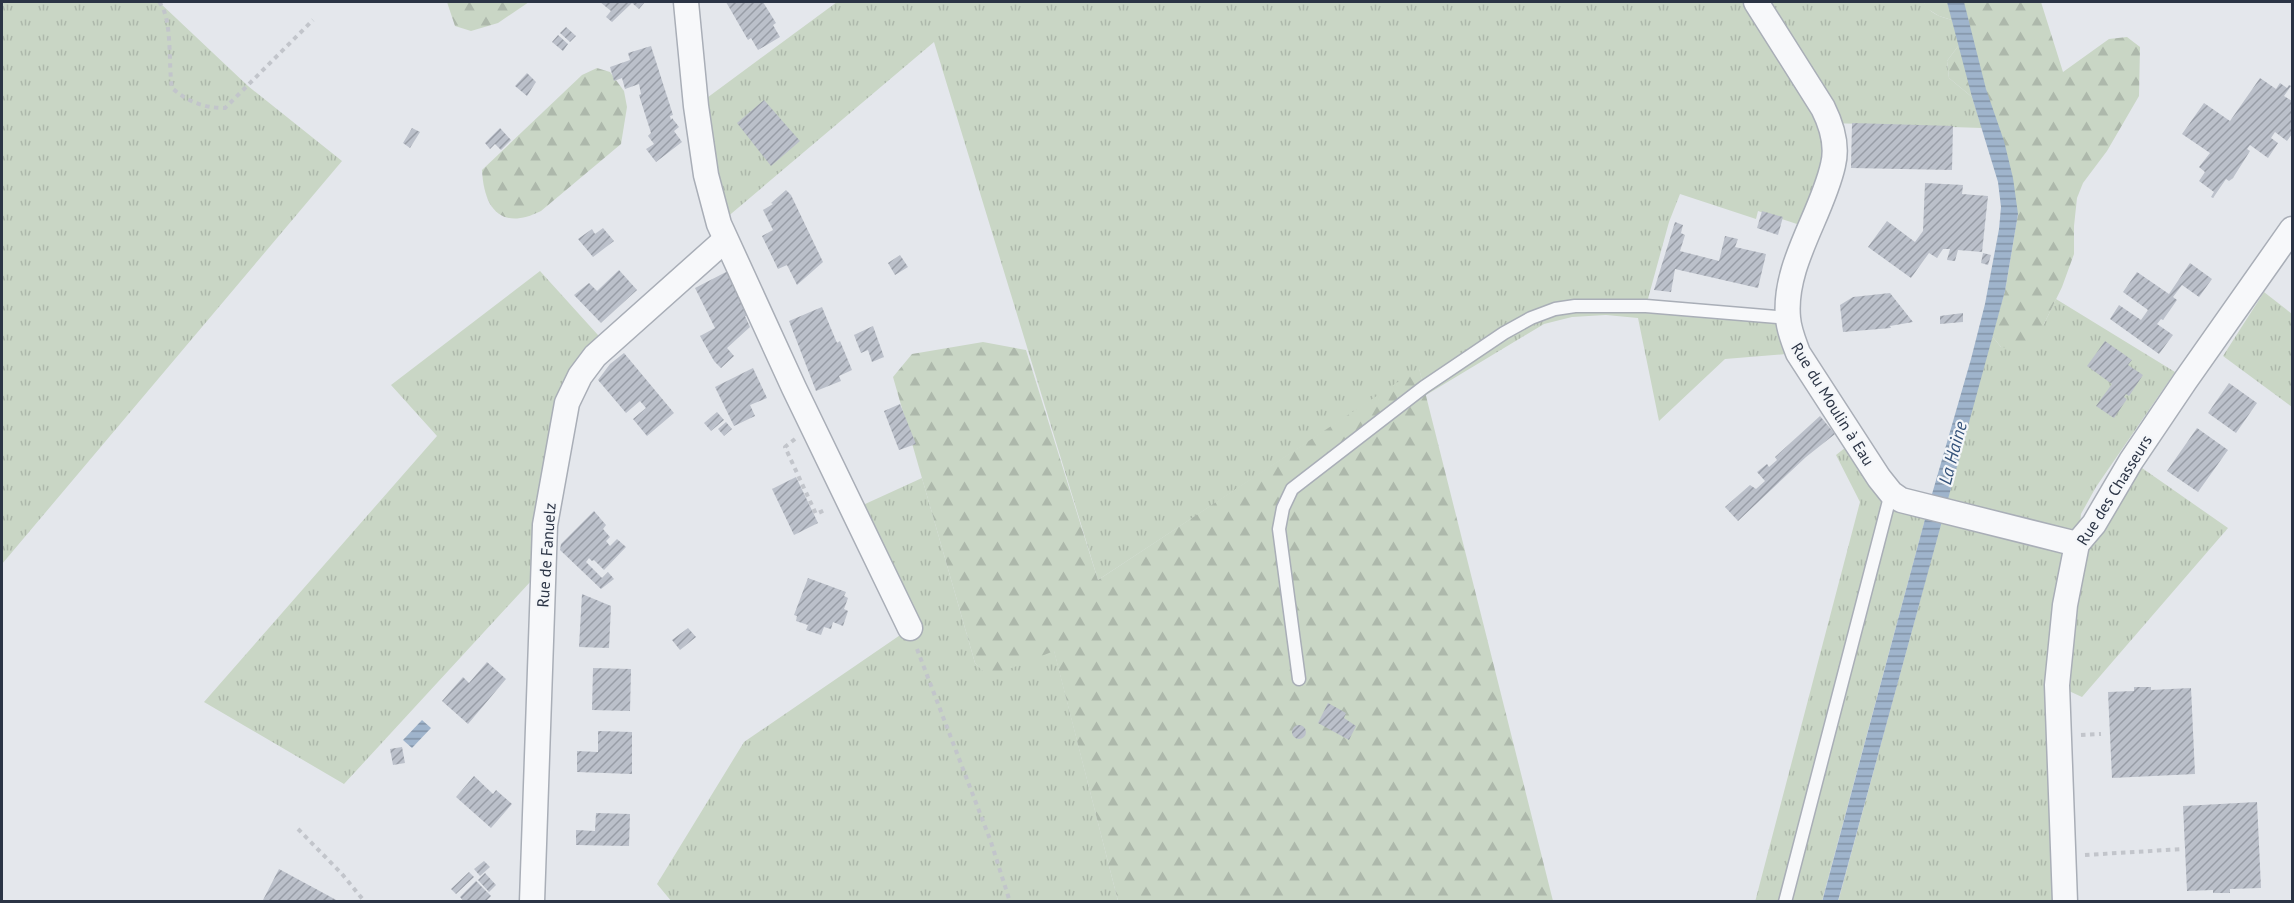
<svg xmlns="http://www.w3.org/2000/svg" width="2294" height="903" viewBox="0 0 2294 903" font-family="'PT Sans',sans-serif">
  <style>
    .grass { fill: url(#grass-tufts) }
    .forest { fill: url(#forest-firs) }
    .water { fill: url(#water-rules) }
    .building { fill: url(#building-hatch) }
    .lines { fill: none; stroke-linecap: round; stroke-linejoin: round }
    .lane-casing { stroke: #a9aeb7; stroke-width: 15 }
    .street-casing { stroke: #a9aeb7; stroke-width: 27 }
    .path { stroke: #c2c5cb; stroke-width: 4; stroke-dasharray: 4.5 4.5; stroke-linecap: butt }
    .lane { stroke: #f7f8fa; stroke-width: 12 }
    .street { stroke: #f7f8fa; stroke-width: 24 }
    .labels { text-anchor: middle; stroke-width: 4.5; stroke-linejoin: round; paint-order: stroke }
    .street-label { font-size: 16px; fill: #2b3445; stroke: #f4f6f9 }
    .water-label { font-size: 18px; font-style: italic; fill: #34527a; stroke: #f4f6f9 }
  </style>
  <defs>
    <pattern id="grass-tufts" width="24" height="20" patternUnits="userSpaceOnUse" patternTransform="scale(1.5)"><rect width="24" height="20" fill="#c9d6c5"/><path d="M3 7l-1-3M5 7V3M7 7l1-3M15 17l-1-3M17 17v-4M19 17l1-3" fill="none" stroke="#adb8ab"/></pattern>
    <pattern id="forest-firs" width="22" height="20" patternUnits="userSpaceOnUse" patternTransform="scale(1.5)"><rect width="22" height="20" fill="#c9d6c5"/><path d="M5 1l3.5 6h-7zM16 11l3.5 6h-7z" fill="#adb8ab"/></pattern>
    <pattern id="water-rules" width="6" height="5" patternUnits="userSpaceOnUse" patternTransform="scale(1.5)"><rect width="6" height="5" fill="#9fb4cc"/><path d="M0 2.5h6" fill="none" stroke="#8293a7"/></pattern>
    <pattern id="building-hatch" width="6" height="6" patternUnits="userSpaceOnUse" patternTransform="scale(1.5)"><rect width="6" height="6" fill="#bbc0ca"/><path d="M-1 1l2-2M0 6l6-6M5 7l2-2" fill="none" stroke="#989da6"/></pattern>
  </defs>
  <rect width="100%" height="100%" fill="#e4e7ec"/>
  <!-- grass -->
  <g class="grass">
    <polygon points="2,2 159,2 248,86 342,161 2,564"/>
    <path d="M 837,2 L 1924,2 C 1928,13 1941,17 1952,20 L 1959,45 L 1947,61 L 1949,78 L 1972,97 L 1982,128 L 1831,123 L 1809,228 L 1758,211 L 1756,219 L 1680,194 L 1669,222 L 1646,306 L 1788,318 L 1798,353 L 1725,359 L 1659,421 L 1638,318 L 1606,315 L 1572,317 L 1544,324 L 1426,395 L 1419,369 L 1098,580 L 934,42 L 719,224 L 696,106 Z"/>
    <polygon points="540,271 607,345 580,376 543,568 344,784 204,702 437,436 391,385"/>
    <polygon points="2264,292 2292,314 2292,407 2223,356"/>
    <polygon points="2056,299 2175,372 2096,487 2081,514 2078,544 2117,502 2142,468 2228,528 2082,697 2058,686 2065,901 1838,902 1992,336 2001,347 2044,324"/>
    <polygon points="1855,440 1879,478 1928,508 1822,901 1755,902 1860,502 1836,455"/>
    <polygon points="922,478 975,663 989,676 1054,650 1118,901 672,902 657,884 744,742 909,629 852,510"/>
  </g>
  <!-- forest -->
  <g class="forest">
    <polygon points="447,2 529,2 498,23 471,31 455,26"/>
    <polygon points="1924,2 2041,2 2063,72 2109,39 2127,37 2140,47 2139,96 2107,151 2083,183 2077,198 2074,226 2074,254 2062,287 2044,324 2033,337 2016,349 2001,347 1992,336 2005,291 2018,214 1972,97 1949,78 1947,61 1959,45 1952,20 1939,16 1926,8"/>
    <path d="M 597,68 L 610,72 L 624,91 L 627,107 L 621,144 L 541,211 C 501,231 484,209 482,170 L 582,75 Z"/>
    <polygon points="983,342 1026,350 1098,580 1419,368 1553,901 1118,901 1054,651 989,677 975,663 893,377 912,354"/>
  </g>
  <!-- water -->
  <g class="water">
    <polygon points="1947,2 1964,2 1986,89 2004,141 2013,178 2018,214 2005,291 1838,901 1822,902 1928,508 1971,359 1985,304 1999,229 2001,207 1998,182 1972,97"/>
    <polygon points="422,720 431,728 412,748 403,740"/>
  </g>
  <!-- building -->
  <g class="building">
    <polygon points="600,2 645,2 639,9 632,3 612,22 606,17 611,11"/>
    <polygon points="726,2 763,2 776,23 773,25 780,37 758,50 751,38 748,40"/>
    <polygon points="566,27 576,36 570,42 560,33"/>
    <polygon points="558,35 568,44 563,51 552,42"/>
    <polygon points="651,46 673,115 670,116 671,120 672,118 679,127 674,131 682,142 656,162 646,149 654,144 648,136 651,133 639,95 641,94 639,84 625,89 622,78 614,81 610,67 630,60 628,53"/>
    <polygon points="527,73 536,82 527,96 515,86"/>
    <polygon points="2260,78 2276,89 2280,83 2287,88 2289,85 2291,86 2284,96 2292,101 2292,134 2287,141 2275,132 2271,138 2278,143 2268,158 2250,145 2247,149 2250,151 2233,178 2229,181 2226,179 2213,198 2211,197 2214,192 2199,181 2205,172 2199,167 2210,153 2182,134 2204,103 2230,121"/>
    <polygon points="764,100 800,141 771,166 737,123"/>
    <polygon points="1852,123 1953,126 1952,170 1851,168"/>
    <polygon points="412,128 420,132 410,148 403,143"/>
    <polygon points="500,128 511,140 501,150 495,144 490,149 485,143"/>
    <polygon points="1925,183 1963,185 1962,194 1988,196 1982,252 1958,250 1955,261 1947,260 1950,249 1943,249 1937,258 1929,253 1911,278 1868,247 1887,221 1915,242 1923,231"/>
    <polygon points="786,190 791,195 823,262 797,285 787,265 778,269 762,236 773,230 763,210 773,204 771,203"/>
    <polygon points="1762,211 1783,217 1778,235 1757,228"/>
    <polygon points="1675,222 1683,225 1681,233 1685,235 1680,251 1719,261 1725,236 1738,239 1735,247 1766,254 1758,288 1675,269 1671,292 1654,290"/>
    <polygon points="603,228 614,241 593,257 578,239 592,229 595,234"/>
    <polygon points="1983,253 1991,255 1988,265 1981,263"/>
    <polygon points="900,255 908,267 895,275 888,263"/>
    <polygon points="2190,263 2212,279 2199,297 2182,285 2173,297 2177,300 2163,320 2161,319 2157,324 2173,335 2159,354 2110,319 2119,305 2141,320 2148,310 2123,292 2137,272 2169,294"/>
    <polygon points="619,270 637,290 601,323 574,295 589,283 597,291"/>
    <polygon points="728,271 749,314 745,316 750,327 727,348 734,356 721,368 714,361 700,336 715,328 695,288"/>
    <polygon points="1890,293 1913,322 1890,326 1891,328 1843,332 1840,305 1853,297"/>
    <polygon points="822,307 837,343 840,341 852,370 839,376 841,381 816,391 789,321"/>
    <polygon points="1963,313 1963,322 1940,324 1940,316"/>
    <polygon points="873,326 884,357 872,362 868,350 861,353 854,335"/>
    <polygon points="2105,341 2132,360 2128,365 2143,375 2129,396 2126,394 2124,397 2127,399 2114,418 2096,406 2112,384 2087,366"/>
    <polygon points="624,353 674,413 647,436 633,419 646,408 640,401 626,413 598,380 610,364"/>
    <polygon points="753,368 767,398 750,405 755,416 734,426 715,387"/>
    <polygon points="2229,383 2257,403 2236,433 2208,413"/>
    <polygon points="900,404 916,444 899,450 884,411"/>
    <polygon points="717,412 724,420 711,431 704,423"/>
    <polygon points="1820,416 1835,434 1806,457 1738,521 1725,507 1750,485 1756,489 1765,481 1757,472 1767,464 1769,467 1777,460 1775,457"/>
    <polygon points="726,422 732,429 724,436 718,429"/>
    <polygon points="2197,428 2228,450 2198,492 2167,471"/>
    <polygon points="796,477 818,523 794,535 772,489"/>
    <polygon points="594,511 606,525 603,529 610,537 606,541 610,546 617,539 626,547 604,570 594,560 592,561 589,558 586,562 602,578 608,572 614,579 601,589 560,550 561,544"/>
    <polygon points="808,578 846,592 844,596 848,598 844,609 848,611 843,626 833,622 831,629 824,627 821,635 806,630 808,625 796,621 797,616 794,615"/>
    <polygon points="582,594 611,606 609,648 579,647"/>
    <polygon points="688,628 696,637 680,650 672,640"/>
    <polygon points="487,662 506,679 468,724 442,701 463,677 469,683"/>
    <polygon points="593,668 631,669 630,711 592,710"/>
    <polygon points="2134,687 2151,687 2151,690 2191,688 2195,774 2112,778 2108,692 2134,691"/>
    <polygon points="1328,703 1346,713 1344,718 1356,726 1349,740 1318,723"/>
    <circle cx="1299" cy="732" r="7"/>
    <polygon points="598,731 632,732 632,774 577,772 577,751 598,752"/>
    <polygon points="402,747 405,763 393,765 390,749"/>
    <polygon points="474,776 493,794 496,790 512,804 491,828 456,797"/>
    <polygon points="2257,802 2261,888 2230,889 2230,893 2213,893 2213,890 2187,891 2183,806"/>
    <polygon points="596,813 630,814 629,846 576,845 576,830 595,831"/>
    <polygon points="484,861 490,867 480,876 474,869"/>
    <polygon points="279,869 340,902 262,902"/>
    <polygon points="469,872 474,877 456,894 451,889"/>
    <polygon points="485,873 496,885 489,892 478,880"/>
    <polygon points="476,881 491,896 485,902 464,902 460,897"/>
  </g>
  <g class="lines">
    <!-- lane casing -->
    <g class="lane-casing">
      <g id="lane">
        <polyline points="1299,679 1279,529 1283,508 1292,489 1424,387 1504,333 1531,318 1555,309 1575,306 1646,306 1788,318"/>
        <polyline points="1785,902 1891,493"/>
      </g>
    </g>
    <!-- street casing -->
    <g class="street-casing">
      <g id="street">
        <polyline points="686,2 696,106 706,175 719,224 794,388 910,628"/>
        <path d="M 1756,2 L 1823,108 C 1832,126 1838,145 1833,165 C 1822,215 1783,265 1788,318 C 1789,331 1794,342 1798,353 L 1879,478 L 1891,493 L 1901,500 L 2077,544"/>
        <polyline points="532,902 545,525 567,403 580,376 595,356 725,240"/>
        <polyline points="2065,902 2057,685 2065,605 2077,544 2094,524 2131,461 2185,381 2292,229"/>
      </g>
    </g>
    <!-- path -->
    <g class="path">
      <path d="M 159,2 C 173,18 168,65 172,88 C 188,102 204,108 225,108 L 313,20"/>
      <polyline points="795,439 785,447 816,514 827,509"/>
      <polyline points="917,649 991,842 1010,902"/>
      <polyline points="2081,735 2101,734"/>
      <polyline points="298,829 342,874 365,902"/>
      <polyline points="2085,855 2183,849"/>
    </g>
    <!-- lane -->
    <use href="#lane" class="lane"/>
    <!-- street -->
    <use href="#street" class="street"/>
  </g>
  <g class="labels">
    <!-- street labels -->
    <g class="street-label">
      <text transform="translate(1833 404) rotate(58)" y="6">Rue du Moulin à Eau</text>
      <text transform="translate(2114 490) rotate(-58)" y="6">Rue des Chasseurs</text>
      <text transform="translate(546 555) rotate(-86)" y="6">Rue de Fanuelz</text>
    </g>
    <!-- water labels -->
    <g class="water-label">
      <text transform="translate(1953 453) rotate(-75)" y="6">La Haine</text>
    </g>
  </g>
  <!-- border -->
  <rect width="2294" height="903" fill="none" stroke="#2b3445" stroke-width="6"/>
</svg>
